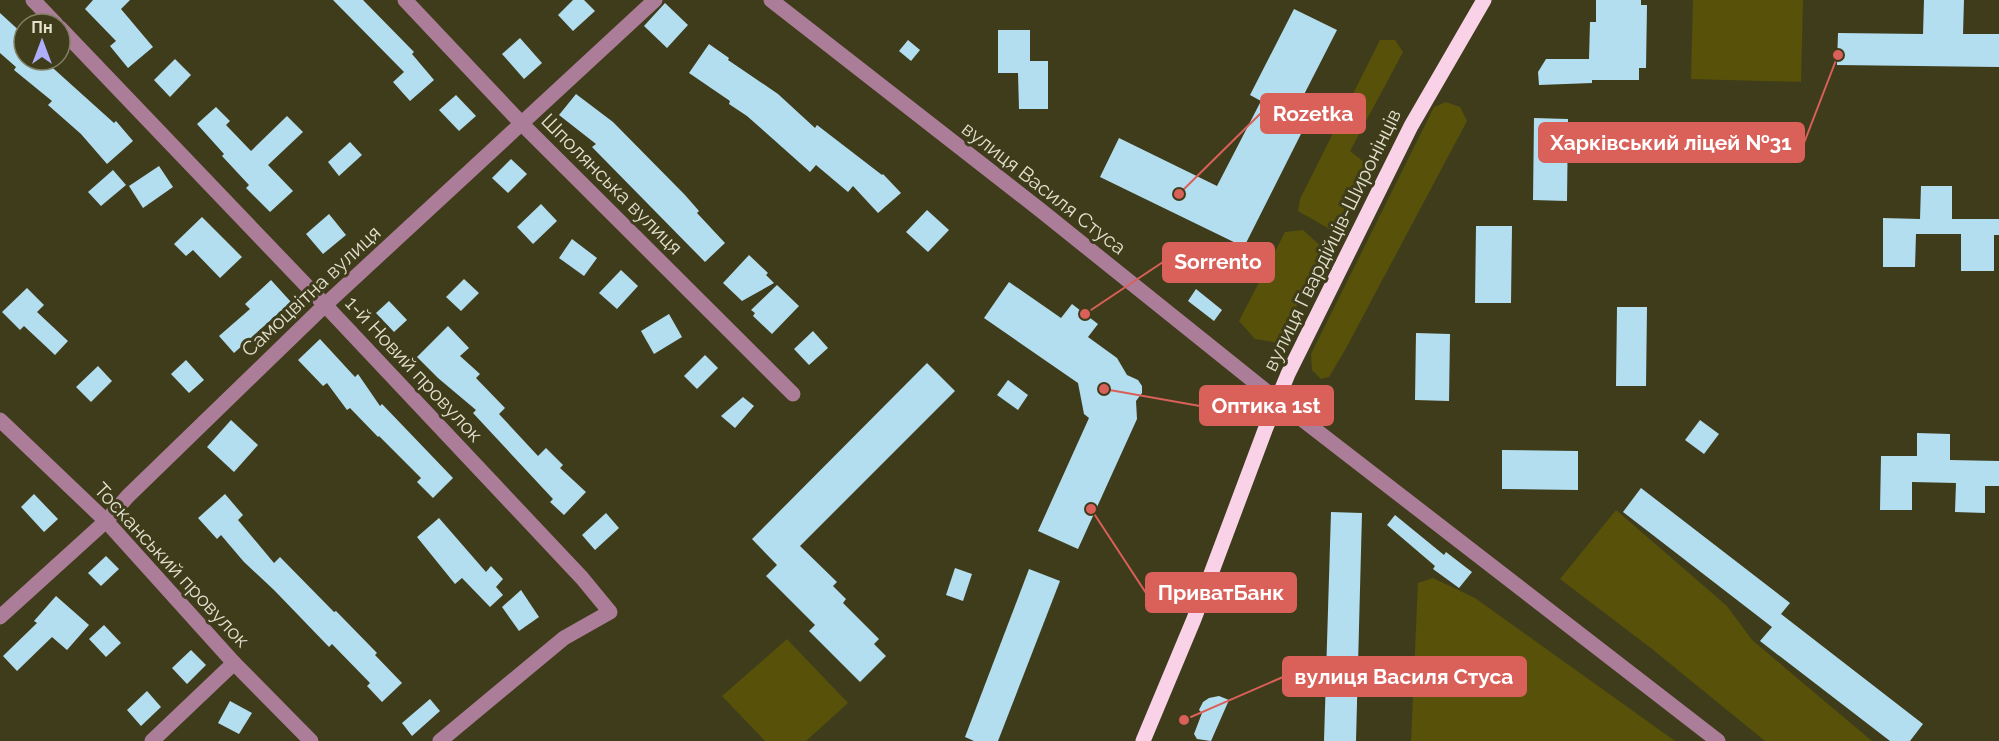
<svg xmlns="http://www.w3.org/2000/svg" width="1999" height="741" viewBox="0 0 1999 741" font-family="Raleway,sans-serif">
  <style>
    .green { fill: #575109 }
    .building { fill: #b3deef }
    .lines { fill: none; stroke-linecap: round; stroke-linejoin: round }
    .minor { stroke: #ac7d98; stroke-width: 15 }
    .major { stroke: #fad2e8; stroke-width: 15 }
    .labels { text-anchor: middle; stroke-width: 6; stroke-linejoin: round; paint-order: stroke }
    .street-label { font-size: 20px; fill: #e2e1ce; stroke: #3f3c1b }
    .leader { fill: none; stroke: #da605a; stroke-width: 2 }
    .callout-dot { fill: #da605a; stroke: #3f3c1b; stroke-width: 2 }
    .callout { fill: #da605a; stroke: #da605a; stroke-width: 2 }
    .callout-label { font-size: 21px; text-anchor: middle; font-weight: bold; fill: #fff }
  </style>
  <rect width="100%" height="100%" fill="#3f3c1b"/>
  <!-- green -->
  <g class="green">
    <polygon points="1693,0 1803,0 1801,82 1691,79"/>
    <polygon points="1380,40 1395,40 1403,52 1350,151 1364,162 1365,168 1333,231 1298,211 1300,199"/>
    <polygon points="1446,102 1460,107 1467,121 1345,350 1329,377 1321,379 1312,370 1311,354 1434,107"/>
    <polygon points="1303,230 1324,249 1279,343 1255,339 1239,321 1285,232"/>
    <polygon points="1616,510 1727,606 1752,640 1872,741 1765,741 1652,649 1560,579"/>
    <polygon points="1433,578 1475,598 1675,741 1411,741 1418,583"/>
    <polygon points="787,639 848,703 806,741 765,741 722,696"/>
  </g>
  <!-- building -->
  <g class="building">
    <polygon points="93,0 130,0 121,9 153,47 128,68 110,46 116,41 85,9"/>
    <polygon points="333,0 363,0 414,52 412,54 434,80 410,101 393,82 404,72"/>
    <polygon points="573,0 584,0 595,11 573,31 558,15"/>
    <polygon points="1596,0 1641,0 1641,5 1647,5 1646,68 1639,68 1639,80 1592,80 1592,83 1539,85 1538,72 1546,59 1589,59 1590,22 1596,22"/>
    <polygon points="1924,0 1964,0 1963,34 1999,34 1999,67 1837,65 1838,33 1923,34"/>
    <polygon points="665,3 688,25 667,48 644,26"/>
    <polygon points="1294,9 1337,30 1291,120 1305,126 1244,247 1100,177 1119,138 1217,186 1261,101 1250,95"/>
    <polygon points="0,13 24,35 24,60 44,60 114,123 116,121 133,141 107,164 81,134 48,105 52,101 14,70 16,67 0,53"/>
    <polygon points="998,30 1030,30 1030,61 1048,61 1048,109 1019,109 1018,73 998,73"/>
    <polygon points="520,38 542,63 524,79 502,54"/>
    <polygon points="908,40 920,50 911,61 899,51"/>
    <polygon points="709,44 729,58 728,60 778,94 815,128 817,125 882,175 883,174 901,193 878,213 853,186 848,192 816,165 810,172 747,116 729,104 730,101 689,73"/>
    <polygon points="175,59 191,75 170,97 154,80"/>
    <polygon points="576,94 613,122 685,195 699,211 697,213 725,243 705,262 592,147 596,144 559,115"/>
    <polygon points="456,95 476,116 459,131 439,110"/>
    <polygon points="216,107 230,121 226,125 251,151 287,116 303,132 268,165 293,191 270,212 246,188 249,185 222,156 224,154 197,124"/>
    <polygon points="1534,118 1568,119 1567,201 1533,200"/>
    <polygon points="350,142 362,155 339,176 328,162"/>
    <polygon points="511,159 527,174 508,193 492,178"/>
    <polygon points="159,166 173,187 143,208 129,186"/>
    <polygon points="113,170 126,185 101,206 88,192"/>
    <polygon points="1921,186 1952,186 1952,219 1999,219 1999,235 1994,235 1994,271 1961,271 1961,234 1916,234 1915,267 1883,267 1883,218 1920,219"/>
    <polygon points="541,204 557,221 533,244 517,227"/>
    <polygon points="927,210 949,230 928,252 906,232"/>
    <polygon points="329,214 346,235 323,254 306,234"/>
    <polygon points="202,217 242,257 220,278 193,250 186,256 174,244"/>
    <polygon points="1476,226 1512,226 1511,303 1475,303"/>
    <polygon points="572,239 597,258 584,276 559,258"/>
    <polygon points="749,255 768,273 766,275 774,283 742,301 723,283"/>
    <polygon points="621,270 638,286 617,309 599,293"/>
    <polygon points="464,279 479,293 461,311 446,297"/>
    <polygon points="271,280 291,302 234,353 219,336 250,309 245,304"/>
    <polygon points="1009,282 1061,318 1072,304 1098,324 1088,337 1117,358 1127,375 1138,380 1142,386 1142,393 1136,401 1137,419 1078,549 1038,531 1089,418 1084,414 1078,383 984,318"/>
    <polygon points="777,285 799,306 772,334 753,316 755,313 751,310"/>
    <polygon points="27,288 44,305 37,312 68,341 55,355 24,326 20,330 2,312"/>
    <polygon points="1196,289 1222,310 1214,321 1188,301"/>
    <polygon points="389,301 407,320 394,332 376,313"/>
    <polygon points="1617,307 1647,307 1646,386 1616,386"/>
    <polygon points="669,314 682,337 654,354 641,331"/>
    <polygon points="448,326 469,348 460,356 480,374 476,378 505,408 499,414 538,456 546,448 563,465 560,468 586,492 564,515 550,502 553,499 473,413 476,410 438,378 417,357"/>
    <polygon points="813,331 828,348 809,365 794,349"/>
    <polygon points="1416,333 1450,334 1449,401 1415,400"/>
    <polygon points="320,339 355,377 358,374 380,406 382,404 453,478 433,498 417,482 421,478 379,436 378,437 350,408 347,410 327,383 323,386 298,360"/>
    <polygon points="705,355 718,368 697,389 684,376"/>
    <polygon points="186,360 204,380 189,393 171,374"/>
    <polygon points="927,363 955,391 800,546 837,582 833,586 846,599 843,603 879,639 874,644 886,656 860,682 809,631 815,625 766,576 777,565 752,539"/>
    <polygon points="98,366 112,381 91,402 76,387"/>
    <polygon points="1008,380 1028,395 1018,410 997,395"/>
    <polygon points="743,397 754,406 735,428 721,416"/>
    <polygon points="231,420 258,445 234,472 207,447"/>
    <polygon points="1700,420 1719,434 1704,454 1685,440"/>
    <polygon points="1917,433 1950,434 1950,460 1999,461 1999,486 1985,486 1985,513 1955,512 1956,483 1912,482 1912,510 1880,510 1881,456 1917,456"/>
    <polygon points="1502,450 1578,451 1578,490 1502,489"/>
    <polygon points="1641,488 1790,603 1781,614 1923,724 1910,741 1890,741 1760,641 1772,627 1623,512"/>
    <polygon points="34,494 58,519 44,532 21,507"/>
    <polygon points="225,494 243,515 238,520 274,563 280,557 334,612 336,611 377,653 375,655 402,683 382,702 367,686 370,683 332,644 329,647 274,590 244,562 221,535 217,539 198,518"/>
    <polygon points="1331,512 1362,513 1356,741 1324,741"/>
    <polygon points="606,513 619,528 595,550 582,535"/>
    <polygon points="1395,515 1444,555 1446,552 1472,572 1459,588 1433,569 1435,566 1387,525"/>
    <polygon points="439,518 486,572 491,566 503,579 496,587 503,595 490,607 462,578 455,584 417,537"/>
    <polygon points="106,556 119,569 101,586 88,573"/>
    <polygon points="955,568 972,574 963,601 946,595"/>
    <polygon points="1029,569 1060,581 998,741 974,741 965,737"/>
    <polygon points="521,590 539,617 519,631 502,607"/>
    <polygon points="56,596 89,625 67,650 52,637 17,671 3,656 37,623 34,621"/>
    <polygon points="104,625 121,643 106,657 89,639"/>
    <polygon points="191,650 206,665 187,684 172,668"/>
    <polygon points="147,691 161,707 141,726 127,710"/>
    <polygon points="1219,696 1229,700 1211,741 1197,739 1194,734 1202,713 1199,710 1203,702 1209,698"/>
    <polygon points="430,699 440,711 412,736 402,723"/>
    <polygon points="230,701 252,713 239,734 218,723"/>
  </g>
  <g class="lines">
    <!-- minor -->
    <g class="minor">
      <polyline points="33,0 56,24"/>
      <polyline points="405,0 522,124 793,394"/>
      <polyline points="771,0 1039,209 1277,400 1718,741"/>
      <polyline points="60,28 325,305 582,578 610,612 564,638 440,741"/>
      <polyline points="0,420 106,521 234,663 311,741"/>
      <polyline points="0,617 106,521 128,496 325,305 655,0"/>
      <polyline points="152,741 234,663"/>
    </g>
    <!-- major -->
    <polyline class="major" points="1143,741 1194,619 1265,430 1288,374 1411,126 1484,0"/>
  </g>
  <g class="labels">
    <!-- street labels -->
    <g class="street-label">
      <text transform="translate(612 184) rotate(45)" y="7">Шполянська вулиця</text>
      <text transform="translate(1044 188) rotate(38)" y="7">вулиця Василя Стуса</text>
      <text transform="translate(1332 240) rotate(-64)" y="7">вулиця Гвардійців-Широнінців</text>
      <text transform="translate(311 291) rotate(-43)" y="7">Самоцвітна вулиця</text>
      <text transform="translate(414 369) rotate(47)" y="7">1-й Новий провулок</text>
      <text transform="translate(172 565) rotate(47)" y="7">Тосканський провулок</text>
    </g>
  </g>
  <!-- callouts -->
  <path class="leader" d="M1179 194L1261 113M1838 55L1804 143M1085 314L1163 262M1104 389L1200 406M1091 509L1146 593M1184 720L1283 677"/>
  <g class="callout-dot">
    <circle cx="1179" cy="194" r="6"/>
    <circle cx="1838" cy="55" r="6"/>
    <circle cx="1085" cy="314" r="6"/>
    <circle cx="1104" cy="389" r="6"/>
    <circle cx="1091" cy="509" r="6"/>
    <circle cx="1184" cy="720" r="6"/>
  </g>
  <g class="callout">
    <rect x="1261" y="94" width="104" height="39" rx="6"/>
    <rect x="1539" y="123" width="265" height="39" rx="6"/>
    <rect x="1163" y="243" width="111" height="39" rx="6"/>
    <rect x="1200" y="386" width="133" height="39" rx="6"/>
    <rect x="1146" y="573" width="150" height="39" rx="6"/>
    <rect x="1283" y="657" width="243" height="39" rx="6"/>
  </g>
  <g class="callout-label">
    <text x="1313" y="121">Rozetka</text>
    <text x="1671" y="150">Харківський ліцей №31</text>
    <text x="1218" y="269">Sorrento</text>
    <text x="1266" y="413">Оптика 1st</text>
    <text x="1221" y="600">ПриватБанк</text>
    <text x="1404" y="684">вулиця Василя Стуса</text>
  </g>
  <!-- north arrow -->
  <g transform="translate(42 42)"><circle r="28" fill="#3f3c1b" stroke="#807e63" stroke-width="1.5"/>
  <path d="M0-4.5L10 22L0 15L-10 22Z" fill="#afaefa"/>
  <text y="-9" font-size="16" font-weight="bold" text-anchor="middle" fill="#e2e1ce">Пн</text>
  </g>
</svg>
